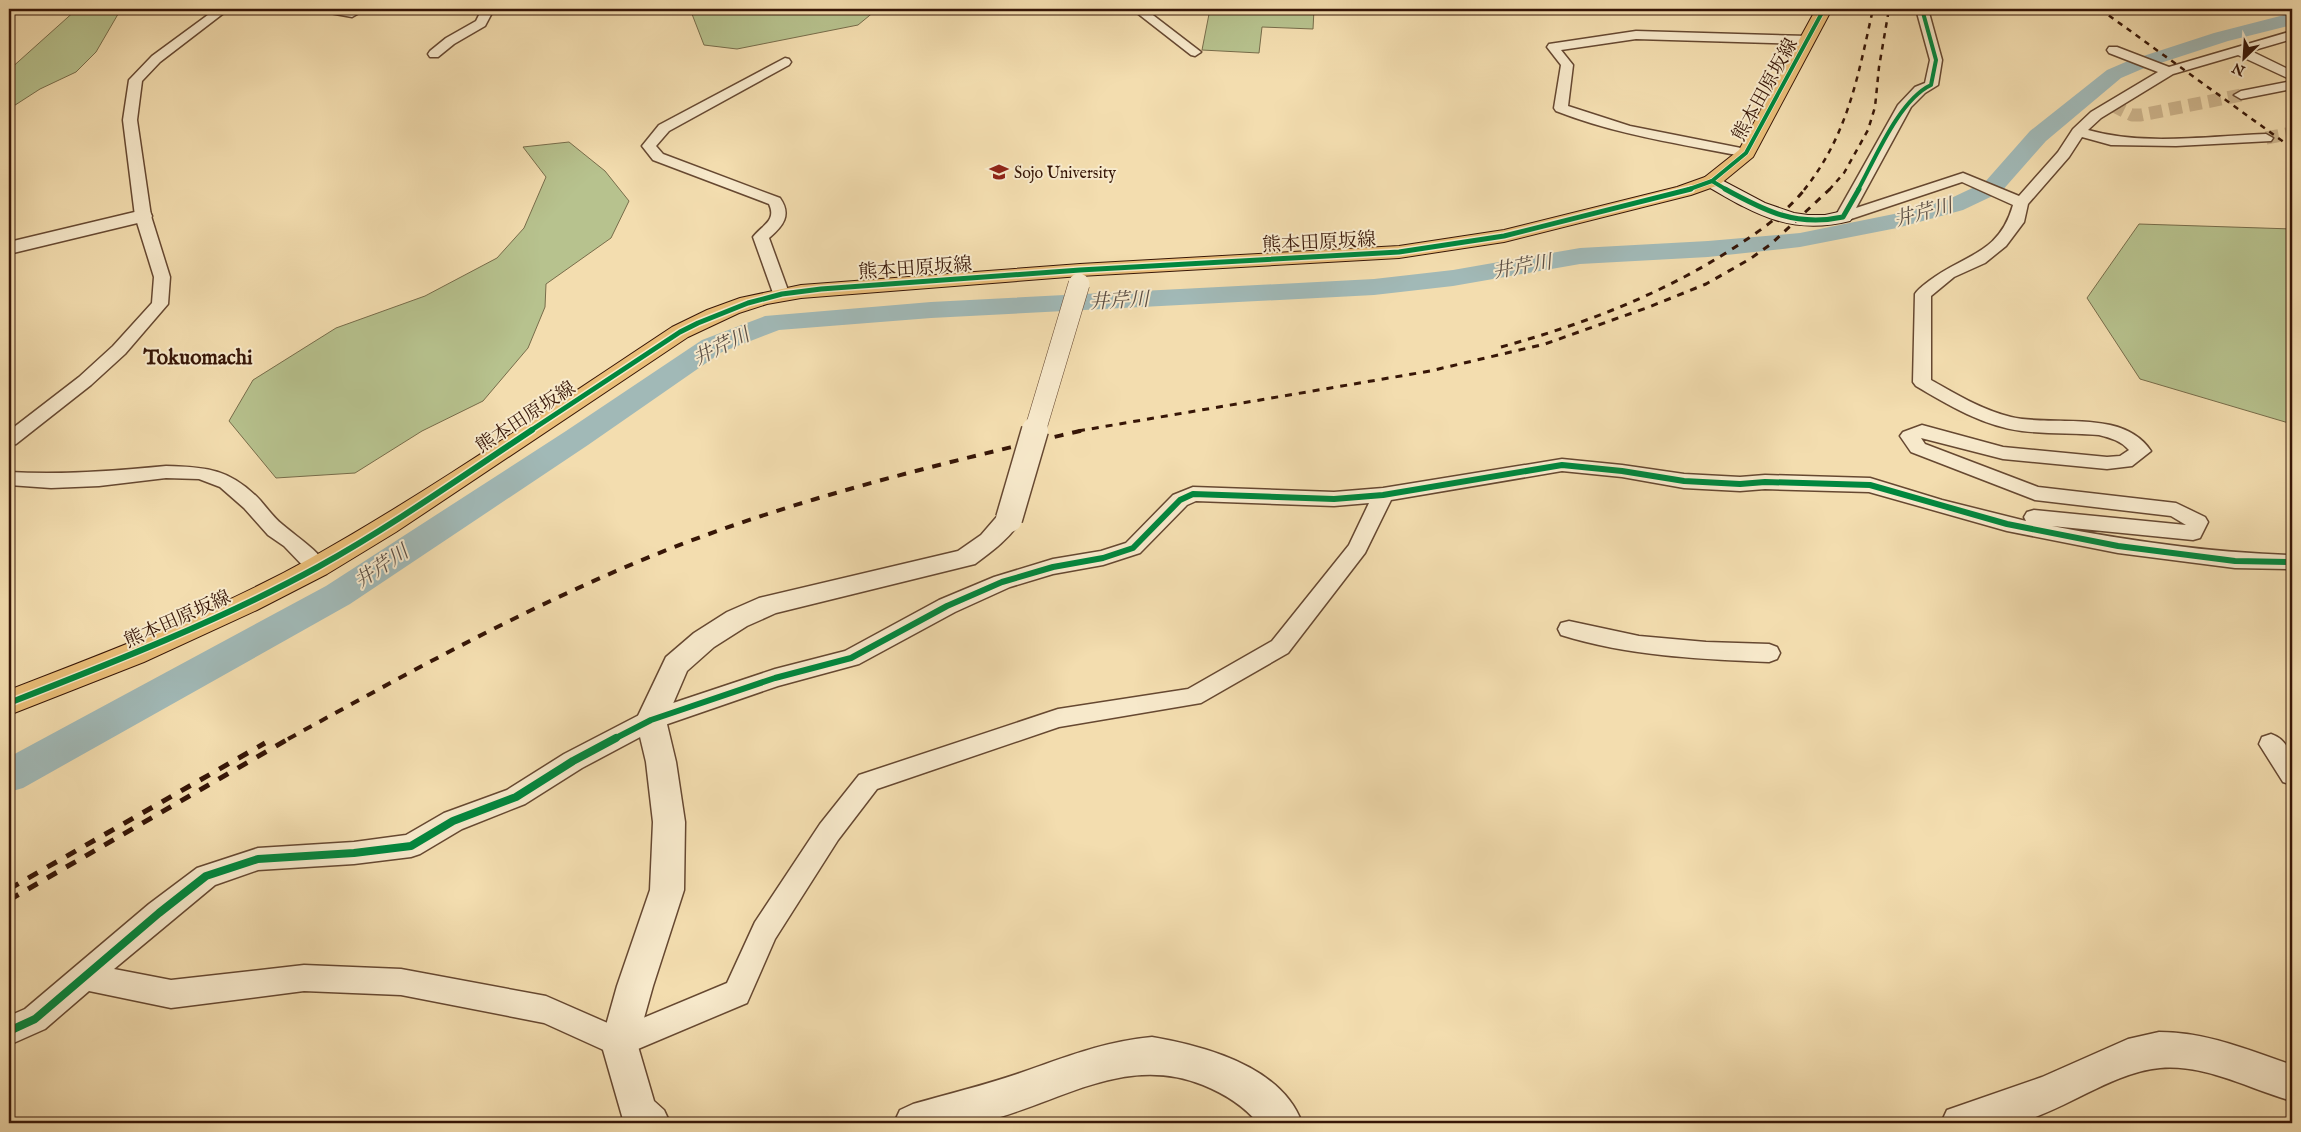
<svg xmlns="http://www.w3.org/2000/svg" width="2301" height="1132" viewBox="0 0 2301 1132" font-family="'IM FELL English','Noto Serif JP',serif">
  <style>
    .green { fill: #b7c28e; stroke: #776c4a }
    .lines { fill: none; stroke-linecap: round; stroke-linejoin: round }
    .stream { stroke: #777871; stroke-width: 4 }
    .river { fill: #a1b9b7; fill-rule: evenodd }
    .minor-tunnel { stroke: #cdb58d; stroke-width: 13; stroke-dasharray: 13 7; stroke-linecap: butt }
    .minor-casing { stroke: #664831; stroke-width: 3 }
    .tertiary-casing { stroke: #664831; stroke-width: 3 }
    .secondary-casing { stroke: #371607; stroke-width: 2 }
    .primary-casing { stroke: #371607; stroke-width: 2 }
    .minor { fill: #f7e9cb; fill-rule: evenodd }
    .tertiary { fill: #f7e9cb; fill-rule: evenodd }
    .secondary { fill: #f7e9cb; fill-rule: evenodd }
    .primary { fill: #eabe78; fill-rule: evenodd }
    .rail-far3 { stroke: #371607; stroke-width: 2.5; stroke-dasharray: 5.5 5.5; stroke-linecap: butt }
    .rail-far2 { stroke: #371607; stroke-width: 3; stroke-dasharray: 7 7; stroke-linecap: butt }
    .rail-far1 { stroke: #371607; stroke-width: 4; stroke-dasharray: 9 9; stroke-linecap: butt }
    .rail { stroke: #371607; stroke-width: 5; stroke-dasharray: 11 11; stroke-linecap: butt }
    .tertiary-bridge-far1-casing { stroke: #664831; stroke-width: 22; stroke-linecap: butt }
    .tertiary-bridge-casing { stroke: #664831; stroke-width: 29; stroke-linecap: butt }
    .tertiary-bridge-far1 { stroke: #f7e9cb; stroke-width: 21 }
    .tertiary-bridge { stroke: #f7e9cb; stroke-width: 26 }
    .cycleway-far3-casing { stroke: #f7e9cb; stroke-width: 5.5 }
    .cycleway-far2-casing { stroke: #f7e9cb; stroke-width: 8 }
    .cycleway-far1-casing { stroke: #f7e9cb; stroke-width: 9 }
    .cycleway-casing { stroke: #f7e9cb; stroke-width: 11 }
    .cycleway-far3 { stroke: #00873e; stroke-width: 4 }
    .cycleway-far2 { stroke: #00873e; stroke-width: 5 }
    .cycleway-far1 { stroke: #00873e; stroke-width: 6 }
    .cycleway { stroke: #00873e; stroke-width: 8 }
    .labels { text-anchor: middle; stroke-width: 4; stroke-linejoin: round; paint-order: stroke }
    .far-poi-label { font-size: 16px; fill: #371607; stroke: #f7e9cb; text-anchor: start }
    .street-label { font-size: 19px; fill: #371607; stroke: #f7e9cb }
    .water-label { font-size: 20px; font-style: italic; fill: #5c4f45; stroke: #f7e9cb }
    .quarter-label { font-size: 21px; font-weight: bold; fill: #371607; stroke: #f7e9cb }
  </style>
  <rect width="100%" height="100%" fill="#f3ddaf"/>
  <filter id="stains"><feTurbulence type="fractalNoise" baseFrequency=".004" numOctaves="4"/><feColorMatrix values="0 0 0 0 .2 0 0 0 0 .09 0 0 0 0 .02 0 0 0 .5 -.17"/></filter>
  <radialGradient id="worn" r=".72"><stop offset=".6" stop-color="#630" stop-opacity="0"/><stop offset="1" stop-color="#630" stop-opacity=".3"/></radialGradient>
  <!-- green -->
  <g class="green">
    <polygon points="77,9 121,9 96,52 76,72 40,89 9,109 9,70"/>
    <polygon points="690,9 875,9 875,11 858,25 737,49 704,45"/>
    <polygon points="1210,9 1314,9 1313,29 1262,27 1259,53 1202,50"/>
    <polygon points="569,142 605,171 629,201 611,238 546,284 545,307 528,348 483,401 422,431 355,473 276,478 229,421 253,380 336,328 425,296 497,258 524,228 546,177 523,147"/>
    <polygon points="2139,224 2292,229 2292,424 2140,379 2087,298"/>
  </g>
  <g class="lines">
    <!-- stream -->
    <polyline class="stream" points="2290,130 2292,129"/>
    <!-- river -->
    <polygon class="river" points="2292,13 2292,25 2228,41 2142,69 2121,78 2046,141 2001,192 1963,210 1897,228 1800,247 1708,257 1580,264 1453,286 1374,295 931,318 779,330 722,352 588,445 350,604 23,788 9,792 9,757 326,586 566,431 702,340 765,316 931,302 1374,279 1453,270 1580,248 1708,241 1800,233 1894,214 1947,200 1985,182 2030,131 2107,70 2128,61 2214,33"/>
    <!-- minor-tunnel -->
    <g class="minor-tunnel">
      <polyline points="2112,105 2132,115 2141,115 2241,95"/>
      <polyline points="2266,138 2292,133"/>
    </g>
    <!-- minor casing -->
    <g class="minor-casing">
      <g id="minor">
        <polygon points="9,9 19,9 9,15"/>
        <polygon points="216,9 229,9 160,62 142,81 137,120 151,216 170,277 168,304 125,354 91,385 16,444 9,446 9,431 79,377 113,346 152,303 154,277 135,216 123,120 129,80 152,56"/>
        <polygon points="322,9 366,9 352,17 324,12"/>
        <polygon points="482,9 494,9 485,26 454,44 438,57 430,57 428,54 430,51 446,38 476,21"/>
        <polygon points="1132,9 1145,9 1201,52 1195,56 1191,55"/>
        <path d="M 1916,9 L 1928,9 L 1942,60 L 1938,85 L 1925,93 L 1911,107 L 1856,208 L 1963,173 L 2019,196 L 2058,152 L 2073,129 L 2091,112 L 2158,72 L 2109,53 L 2107,50 L 2109,47 L 2117,47 L 2169,67 L 2292,31 L 2292,39 L 2251,51 L 2292,71 L 2292,80 L 2238,55 L 2173,74 L 2101,118 L 2088,130 C 2144,146 2208,136 2266,134 L 2273,138 L 2271,141 L 2176,146 L 2111,145 L 2082,137 L 2069,157 L 2028,204 L 2024,222 L 2006,246 L 1985,263 L 1954,277 L 1931,296 L 1931,380 C 1956,394 1982,410 2011,417 C 2053,427 2123,408 2151,451 L 2132,466 L 2107,469 L 2003,459 L 1921,438 L 1925,444 L 2038,487 L 2176,503 L 2205,517 L 2208,522 L 2200,538 L 2193,540 L 2052,526 C 2131,541 2211,553 2292,555 L 2292,569 L 2235,568 L 2118,553 L 2007,531 L 1869,492 L 1765,489 L 1740,491 L 1684,488 L 1622,477 L 1562,471 L 1391,500 L 1365,553 L 1288,653 L 1201,703 L 1059,727 L 877,789 L 838,840 L 775,939 L 747,1003 L 619,1057 L 544,1023 L 401,995 L 304,991 L 171,1008 L 89,991 L 45,1029 L 9,1045 L 9,1016 L 25,1009 L 149,904 L 197,868 L 258,848 L 354,842 L 406,835 L 444,813 L 507,790 L 564,754 L 643,713 L 775,669 L 845,651 L 939,600 L 994,577 L 1053,559 L 1101,551 L 1126,543 L 1173,495 L 1193,487 L 1334,492 L 1383,488 L 1562,459 L 1622,465 L 1684,474 L 1740,477 L 1765,475 L 1870,478 L 1942,500 L 2026,521 L 2024,517 L 2027,512 L 2034,510 L 2186,525 L 2171,516 L 2035,500 L 1911,452 L 1900,436 L 1903,432 L 1922,425 L 2003,447 L 2107,457 L 2120,456 L 2129,450 C 2121,441 2111,438 2099,435 C 2073,433 2047,434 2022,431 C 1983,426 1948,405 1916,386 L 1913,382 L 1915,294 C 1918,289 1924,285 1929,281 C 1964,254 1999,255 2013,205 L 1962,182 L 1848,220 L 1838,220 L 1835,217 L 1898,105 L 1915,87 L 1925,83 L 1930,60 ZM 1196,501 L 1334,506 L 1369,503 L 1349,545 L 1272,641 L 1188,689 L 1058,709 L 859,775 L 820,824 L 755,922 L 727,983 L 619,1028 L 546,996 L 401,969 L 304,965 L 171,980 L 114,969 L 215,885 L 258,870 L 354,864 L 411,857 L 420,854 L 462,829 L 525,804 L 582,768 L 659,727 L 778,686 L 859,664 L 955,612 L 1010,587 L 1053,574 L 1103,565 L 1140,553 L 1187,505 Z"/>
        <path d="M 1636,31 L 1808,36 L 1814,40 L 1808,44 L 1636,39 L 1561,50 L 1573,65 L 1568,106 L 1630,126 L 1751,150 L 1753,153 L 1746,157 C 1682,144 1617,135 1556,111 L 1554,108 L 1561,65 L 1547,47 L 1549,44 Z"/>
        <path d="M 785,58 L 789,59 L 791,62 L 789,65 L 669,131 L 656,146 L 663,154 L 780,198 C 792,215 783,226 769,238 L 789,293 L 787,297 L 775,297 L 773,293 L 753,237 C 762,225 777,221 769,204 L 653,160 L 642,146 L 659,125 Z"/>
        <polygon points="2292,81 2292,89 2241,99 2234,95 2241,91"/>
        <path d="M 166,466 C 207,467 230,469 260,500 C 267,508 274,518 283,525 C 298,538 317,549 328,567 L 325,572 L 317,575 L 309,572 L 284,546 L 268,535 L 244,508 L 220,487 L 199,479 L 166,478 L 99,486 L 51,488 L 9,485 L 9,472 C 62,475 113,471 166,466 Z"/>
        <path d="M 1569,621 L 1639,636 L 1706,642 L 1769,644 L 1777,647 L 1780,653 L 1777,659 L 1769,662 C 1699,659 1628,656 1561,635 L 1558,629 L 1561,623 Z"/>
        <path d="M 2271,734 C 2294,742 2292,765 2292,785 L 2283,782 L 2259,744 L 2262,737 Z"/>
      </g>
    </g>
    <!-- tertiary casing -->
    <g class="tertiary-casing">
      <g id="tertiary">
        <polygon points="143,210 150,212 152,216 150,220 9,254 9,242"/>
        <path d="M 1009,510 L 1018,513 L 1022,519 C 1010,538 993,551 975,564 L 776,613 L 747,626 L 714,647 L 687,671 L 666,720 L 676,762 L 685,822 L 684,890 L 653,986 L 637,1043 L 654,1101 L 664,1110 L 670,1123 L 624,1123 L 601,1043 L 617,986 L 650,890 L 653,822 L 646,762 L 636,720 L 666,657 L 694,633 L 727,612 L 759,598 L 958,551 L 981,535 L 1000,513 Z"/>
        <path d="M 2159,1032 C 2206,1032 2249,1050 2292,1065 L 2292,1101 C 2249,1089 2206,1064 2160,1068 C 2114,1072 2066,1109 2021,1122 C 2006,1127 1960,1123 1941,1123 L 1947,1110 L 2042,1077 L 2128,1039 Z"/>
        <path d="M 1152,1037 C 1205,1046 1282,1067 1302,1123 L 1258,1123 C 1243,1105 1225,1094 1203,1085 C 1122,1052 1054,1107 977,1123 C 968,1125 957,1123 947,1123 C 929,1123 911,1124 894,1123 L 900,1110 L 913,1104 C 948,1094 985,1085 1020,1073 C 1066,1057 1102,1042 1152,1037 Z"/>
      </g>
    </g>
    <!-- secondary casing -->
    <g class="secondary-casing">
      <path id="secondary" d="M 1712,175 L 1765,203 L 1794,213 L 1808,215 L 1825,215 L 1843,211 L 1850,213 L 1853,217 L 1850,221 C 1790,236 1755,214 1705,185 L 1702,181 L 1705,177 Z"/>
    </g>
    <!-- primary casing -->
    <g class="primary-casing">
      <path id="primary" d="M 1816,9 L 1832,9 L 1753,157 L 1719,185 L 1691,195 L 1504,242 L 1399,258 L 1080,276 L 801,298 L 767,304 L 739,313 L 688,337 L 396,532 L 327,574 L 257,610 L 144,662 L 9,715 L 9,690 C 110,651 214,612 309,559 C 434,489 552,406 672,327 L 707,310 L 740,298 L 801,285 L 1080,264 L 1399,246 L 1504,230 L 1677,187 L 1705,177 L 1739,150 Z"/>
    </g>
    <!-- minor -->
    <use href="#minor" class="minor"/>
    <!-- tertiary -->
    <use href="#tertiary" class="tertiary"/>
    <!-- secondary -->
    <use href="#secondary" class="secondary"/>
    <!-- primary -->
    <use href="#primary" class="primary"/>
    <!-- rail-far3 -->
    <g class="rail-far3">
      <polyline points="2100,9 2292,148"/>
      <path d="M 1804,190 C 1848,135 1858,76 1873,9"/>
      <polyline points="1829,190 1844,173 1868,130 1875,107 1879,67 1889,9"/>
    </g>
    <!-- rail-far2 -->
    <g class="rail-far2">
      <path d="M 1501,347 C 1581,325 1658,296 1729,251 C 1757,233 1784,215 1805,189"/>
      <polyline points="1078,431 1430,371 1545,344 1649,307 1706,284 1750,259 1771,244 1830,189"/>
    </g>
    <!-- rail-far1 -->
    <path class="rail-far1" d="M 288,739 C 419,667 550,594 690,541 C 818,493 951,461 1084,430"/>
    <!-- rail -->
    <g class="rail">
      <polyline points="9,889 265,743"/>
      <polyline points="9,900 290,738"/>
    </g>
    <!-- tertiary-bridge-far1 casing -->
    <g class="tertiary-bridge-far1-casing">
      <polyline id="tertiary-bridge-far1" points="1035,431 1079,284"/>
    </g>
    <!-- tertiary-bridge casing -->
    <g class="tertiary-bridge-casing">
      <polyline id="tertiary-bridge" points="1009,519 1035,430"/>
    </g>
    <!-- tertiary-bridge-far1 -->
    <use href="#tertiary-bridge-far1" class="tertiary-bridge-far1"/>
    <!-- tertiary-bridge -->
    <use href="#tertiary-bridge" class="tertiary-bridge"/>
    <!-- cycleway-far3 casing -->
    <g class="cycleway-far3-casing">
      <g id="cycleway-far3">
        <polyline points="1712,181 1727,190"/>
        <polyline points="1687,190 1712,181 1746,153 1824,9"/>
        <path d="M 1858,190 C 1875,159 1899,100 1931,85 L 1936,60 L 1922,9"/>
      </g>
    </g>
    <!-- cycleway-far2 casing -->
    <g class="cycleway-far2-casing">
      <g id="cycleway-far2">
        <path d="M 1725,189 C 1765,211 1796,227 1843,217 L 1859,189"/>
        <polyline points="530,431 680,332 698,323 748,303 782,294 821,289 1080,270 1399,252 1504,236 1691,189"/>
      </g>
    </g>
    <!-- cycleway-far1 casing -->
    <g class="cycleway-far1-casing">
      <g id="cycleway-far1">
        <path d="M 9,703 C 114,662 219,621 318,567 C 392,526 461,477 532,430"/>
        <polyline points="614,739 651,720 775,678 851,658 947,606 1002,582 1053,567 1103,558 1133,548 1180,500 1193,494 1334,499 1383,495 1562,465 1622,471 1684,481 1740,484 1765,482 1870,485 2007,524 2118,546 2235,561 2292,562"/>
      </g>
    </g>
    <!-- cycleway casing -->
    <g class="cycleway-casing">
      <polyline id="cycleway" points="9,1031 35,1019 159,913 206,876 258,859 354,853 411,846 453,821 516,797 573,761 616,738"/>
    </g>
    <!-- cycleway-far3 -->
    <use href="#cycleway-far3" class="cycleway-far3"/>
    <!-- cycleway-far2 -->
    <use href="#cycleway-far2" class="cycleway-far2"/>
    <!-- cycleway-far1 -->
    <use href="#cycleway-far1" class="cycleway-far1"/>
    <!-- cycleway -->
    <use href="#cycleway" class="cycleway"/>
  </g>
  <!-- icons -->
  <defs>
    <g id="university-bare" transform="scale(1.5)"><path d="M0-5L7-2L0 1L-7-2ZM-4 1L0 2.5L4 1V4Q0 6-4 4Z" fill="#8f2418" stroke="#f7e9cb" stroke-width="2.5" paint-order="stroke"/></g>
  </defs>
  <g fill-rule="evenodd">
    <use href="#university-bare" x="999" y="172"/>
  </g>
  <g class="labels">
    <!-- far-poi labels -->
    <g class="far-poi-label">
      <text x="1014" y="178">Sojo University</text>
    </g>
    <!-- street labels -->
    <g class="street-label">
      <text transform="translate(1764 89) rotate(-61)" y="7">熊本田原坂線</text>
      <text transform="translate(1319 241) rotate(-3)" y="7">熊本田原坂線</text>
      <text transform="translate(915 267) rotate(-4)" y="7">熊本田原坂線</text>
      <text transform="translate(525 416) rotate(-33)" y="7">熊本田原坂線</text>
      <text transform="translate(177 618) rotate(-24)" y="7">熊本田原坂線</text>
    </g>
    <!-- water labels -->
    <g class="water-label">
      <text transform="translate(1923 212) rotate(-15)" y="7">井芹川</text>
      <text transform="translate(1522 266) rotate(-10)" y="7">井芹川</text>
      <text transform="translate(1119 300) rotate(-3)" y="7">井芹川</text>
      <text transform="translate(721 346) rotate(-26)" y="7">井芹川</text>
      <text transform="translate(381 566) rotate(-34)" y="7">井芹川</text>
    </g>
    <!-- quarter labels -->
    <g class="quarter-label">
      <text x="198" y="364">Tokuomachi</text>
    </g>
  </g>
  <!-- margin -->
  <rect width="2301" height="1132" fill="none" stroke="#f3ddaf" stroke-width="30"/>
  <rect x="10" y="10" width="2281" height="1112" fill="none" stroke="#371607" stroke-width="2.5"/>
  <rect x="15" y="15" width="2271" height="1102" fill="none" stroke="#371607"/>
  <!-- north arrow -->
  <g transform="translate(2244 58) rotate(205)" stroke="#f7e9cb" stroke-width="4" paint-order="stroke">
  <path d="M0-4L9 19L0 12L-9 19Z" fill="#371607"/>
  <text y="-8" font-size="14" font-weight="bold" text-anchor="middle" fill="#371607">N</text>
  </g>
  <rect width="100%" height="100%" filter="url(#stains)"/>
  <rect width="100%" height="100%" fill="url(#worn)"/>
</svg>
